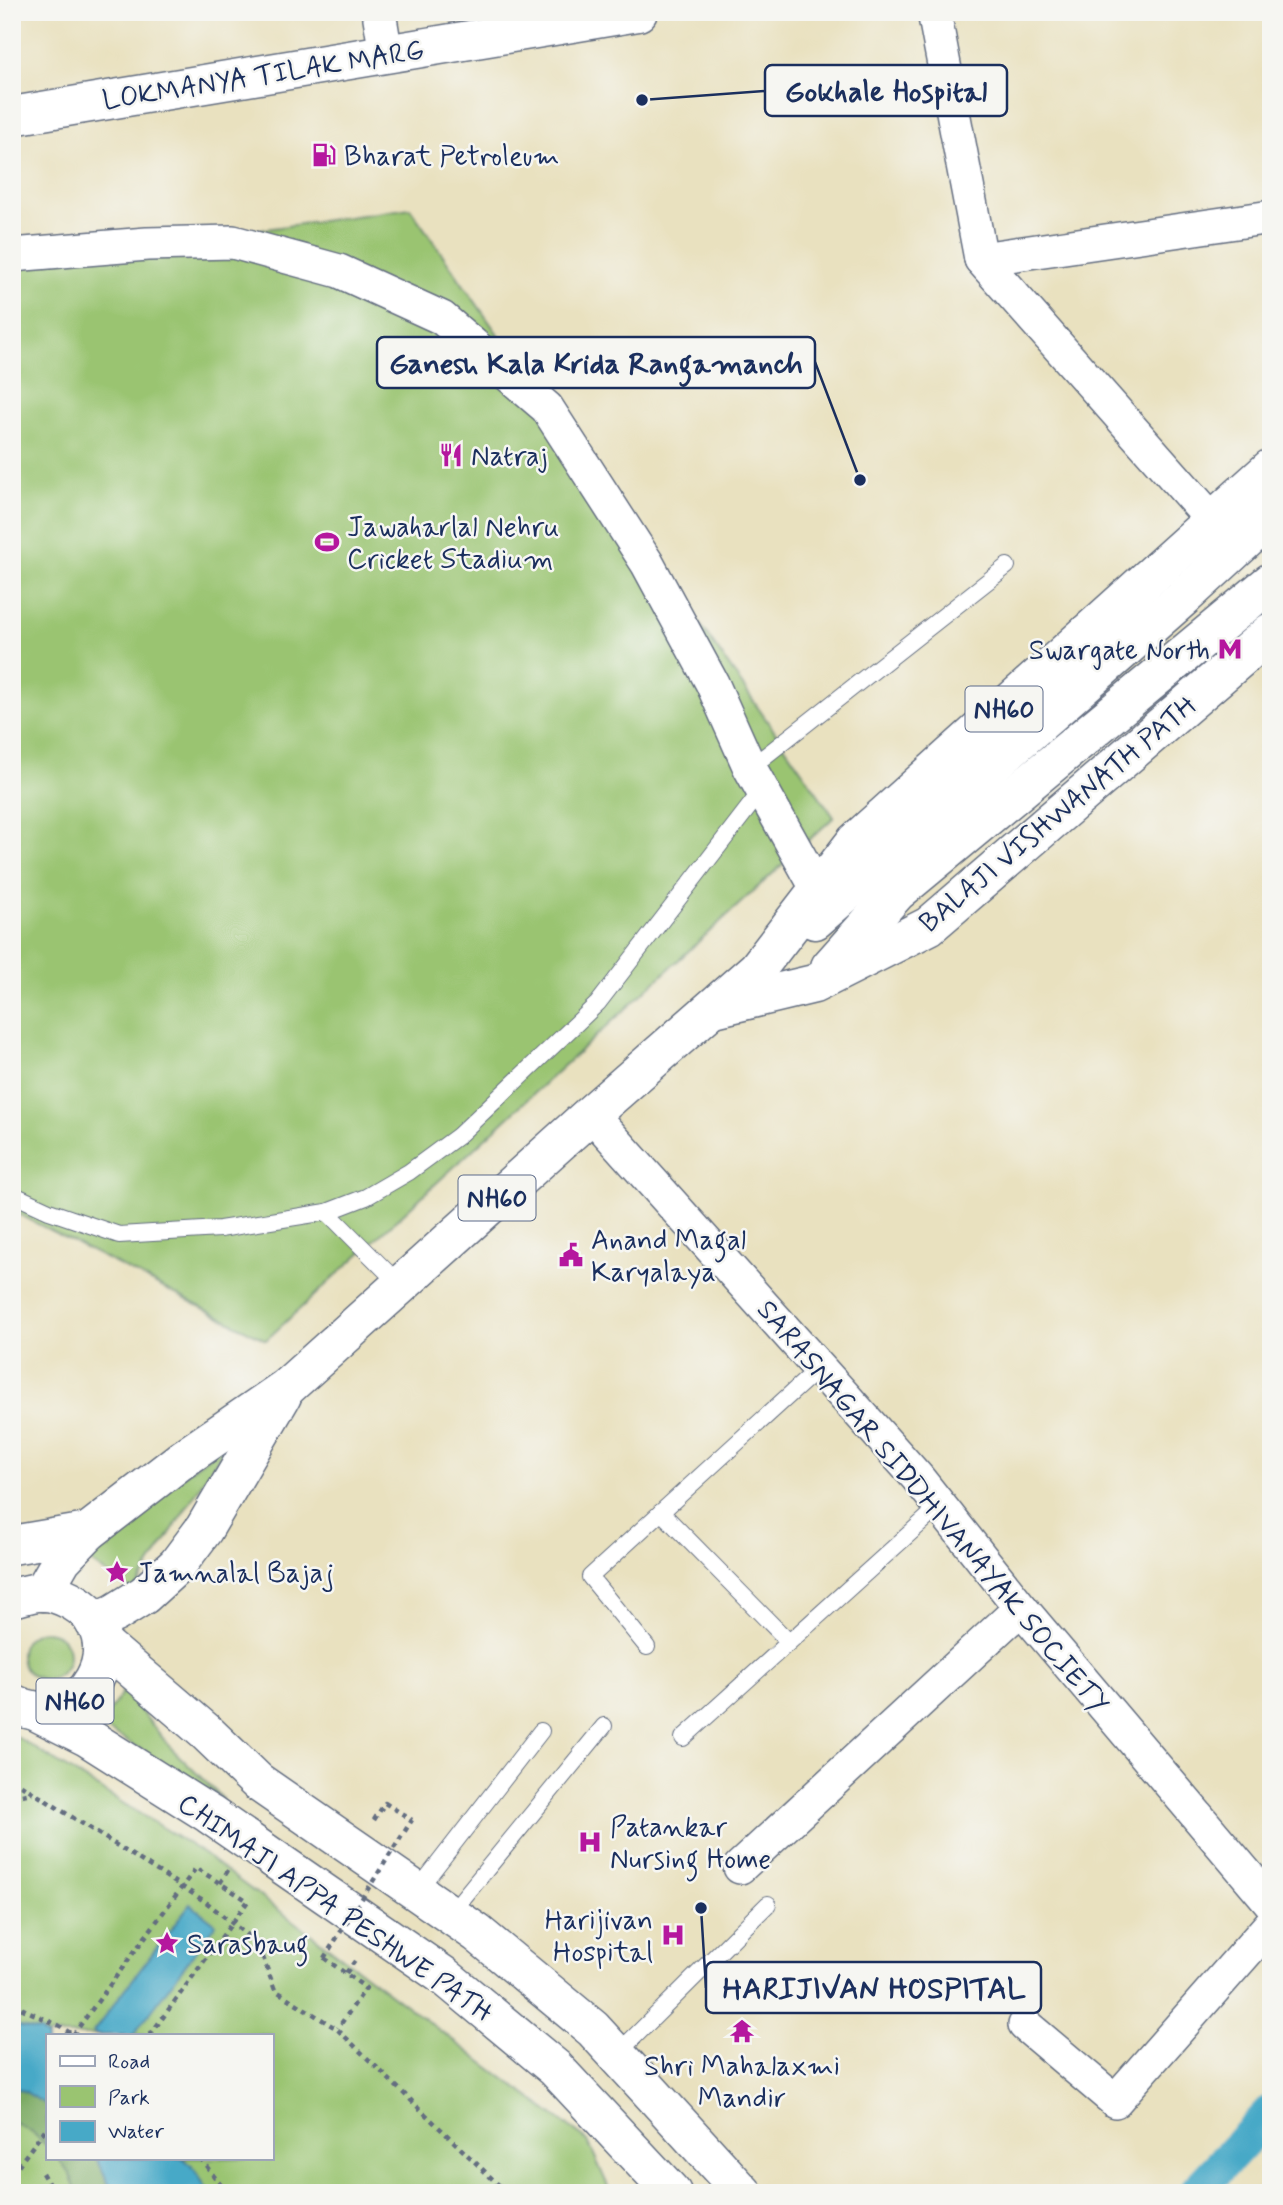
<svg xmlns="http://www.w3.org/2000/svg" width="1283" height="2205" viewBox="0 0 1283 2205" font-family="Mynerve,sans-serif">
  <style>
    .green { fill: #9ac471; stroke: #5a7a68; stroke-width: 2; fill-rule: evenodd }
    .forest { fill: #7baa63; stroke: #4b6c60; stroke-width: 2 }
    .water { fill: #47a9c7; stroke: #316c92; stroke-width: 2 }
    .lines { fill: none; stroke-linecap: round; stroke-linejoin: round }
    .canal { stroke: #47a9c7; stroke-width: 35 }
    .service-casing { stroke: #636d80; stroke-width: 18 }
    .minor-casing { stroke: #636d80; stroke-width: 36 }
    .secondary-casing { stroke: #636d80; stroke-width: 41 }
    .primary-casing { stroke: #636d80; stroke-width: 41 }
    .trunk-casing { stroke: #636d80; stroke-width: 41 }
    .path { stroke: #636d80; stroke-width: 4.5; stroke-dasharray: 5 5; stroke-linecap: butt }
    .service { stroke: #fff; stroke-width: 16 }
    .minor { stroke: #fff; stroke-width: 33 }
    .secondary { stroke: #fff; stroke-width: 38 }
    .primary { stroke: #fff; stroke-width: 38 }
    .trunk { stroke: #fff; stroke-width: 38 }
    .path-bridge { stroke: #636d80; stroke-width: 4.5; stroke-dasharray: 5 5; stroke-linecap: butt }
    .labels { text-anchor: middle; stroke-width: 5; stroke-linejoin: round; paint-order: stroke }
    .shield { fill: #f6f6f2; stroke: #5d6b8a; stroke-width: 2 }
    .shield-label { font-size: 26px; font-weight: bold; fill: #1b2f5e }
    .street-label { font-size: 28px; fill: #1b2f5e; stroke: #f6f6f2 }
    .poi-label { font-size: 28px; fill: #1b2f5e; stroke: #f6f6f2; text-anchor: start }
    .leader { fill: none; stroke: #1b2f5e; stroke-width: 2.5 }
    .callout-dot { fill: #1b2f5e; stroke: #f6f6f2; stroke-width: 2.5 }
    .callout { fill: #f6f6f2; stroke: #1b2f5e; stroke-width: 2.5 }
    .callout-label { font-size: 30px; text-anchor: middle; font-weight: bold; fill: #1b2f5e }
  </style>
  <rect width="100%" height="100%" fill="#f6f6f2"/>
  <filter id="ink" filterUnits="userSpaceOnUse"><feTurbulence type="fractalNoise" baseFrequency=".0143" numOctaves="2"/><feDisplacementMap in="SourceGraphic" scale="14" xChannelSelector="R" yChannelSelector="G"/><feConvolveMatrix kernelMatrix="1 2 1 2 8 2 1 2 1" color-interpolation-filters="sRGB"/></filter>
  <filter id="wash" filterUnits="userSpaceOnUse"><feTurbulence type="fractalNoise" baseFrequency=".00686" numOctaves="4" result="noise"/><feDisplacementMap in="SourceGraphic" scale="28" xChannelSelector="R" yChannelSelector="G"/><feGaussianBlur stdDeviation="1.57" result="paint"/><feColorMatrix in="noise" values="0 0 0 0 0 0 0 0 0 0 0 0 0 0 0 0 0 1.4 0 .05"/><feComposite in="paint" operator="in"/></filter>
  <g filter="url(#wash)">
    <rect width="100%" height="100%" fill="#e9e1bf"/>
    <!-- green -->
    <g class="green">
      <polygon points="410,208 834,817 266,1340 12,1211 12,266"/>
      <polygon points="228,1442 133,1592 78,1553"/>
      <circle cx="45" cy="1655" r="24"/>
      <polygon points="124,1690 170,1747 224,1800 100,1725"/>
      <path d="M 12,1734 L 198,1850 L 588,2141 L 611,2193 L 12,2193 ZM 47,2035 L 271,2035 L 271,2158 L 47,2158 Z"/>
    </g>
    <!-- forest -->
    <g class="forest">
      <polygon points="12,2087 24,2091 47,2105 47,2146 34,2134 12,2121"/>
      <polygon points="58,2158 97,2158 113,2193 78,2193 70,2175"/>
    </g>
    <!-- water -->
    <g class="water">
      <polygon points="190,1904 216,1924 133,2035 97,2035 93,2032"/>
      <polygon points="12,2025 40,2031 47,2038 47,2105 24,2091 12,2087"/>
      <polygon points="97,2158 183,2158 192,2166 210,2193 113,2193"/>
    </g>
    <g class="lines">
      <!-- canal -->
      <polyline class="canal" points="1195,2193 1271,2112"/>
    </g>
  </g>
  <g filter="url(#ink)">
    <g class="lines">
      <!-- service casing -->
      <g class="service-casing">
        <g id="service">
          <polyline points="750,768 1007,566"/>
          <polyline points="12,1194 49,1211 119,1235 220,1229 327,1212 366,1197 409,1172 458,1136 598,1003 762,790"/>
          <polyline points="327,1212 400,1285"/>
          <polyline points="661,1512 789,1642"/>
          <polyline points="647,1647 590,1577 820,1367"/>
          <polyline points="683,1738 940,1506"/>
          <polyline points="417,1891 541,1731"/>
          <polyline points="450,1914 604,1726"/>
          <polyline points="616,2055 768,1904"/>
        </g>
      </g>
      <!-- minor casing -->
      <g class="minor-casing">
        <g id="minor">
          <polyline points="379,12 386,54"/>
          <polyline points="934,12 981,259 1213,521"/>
          <polyline points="12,255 147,244 233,242 339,271 442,318 547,408 647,563 712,683 750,768 818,890"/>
          <polyline points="981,259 1271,217"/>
          <polyline points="591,1114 917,1477 1021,1608 1271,1903"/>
          <polyline points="740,1867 1021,1608"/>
          <polyline points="1025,2025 1115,2101 1271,1924"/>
        </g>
      </g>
      <!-- secondary casing -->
      <g class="secondary-casing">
        <polyline id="secondary" points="12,116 638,12"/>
      </g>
      <!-- primary casing -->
      <g class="primary-casing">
        <g id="primary">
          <polyline points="103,1644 207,1733 258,1782 477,1933 593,2029 743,2193"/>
          <polyline points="35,1711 87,1737 209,1814 444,1976 555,2068 672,2193"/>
        </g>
      </g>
      <!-- trunk casing -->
      <g class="trunk-casing">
        <g id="trunk">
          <polyline points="815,920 1186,595 1271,517"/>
          <polyline points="830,967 896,893 1271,582"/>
          <polyline points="718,1007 814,984 929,926 1271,632"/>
          <polyline points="12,1545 88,1532"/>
          <polyline points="43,1592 62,1559 88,1532 180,1461 286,1388 591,1114 757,969 855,842 1271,468"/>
          <path d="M 12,1598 C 22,1596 34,1591 44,1592 C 53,1592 62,1596 70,1600 C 140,1636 84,1740 12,1703"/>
          <polyline points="94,1622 115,1613 144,1595 177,1565 204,1529 282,1396"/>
        </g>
      </g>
      <!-- path -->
      <g class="path">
        <polyline points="12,1779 206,1902 258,1944 275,1990 337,2029 507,2193"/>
        <polyline points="12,1797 32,1793"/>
        <polyline points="374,1820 385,1803 412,1820"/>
        <polyline points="220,1883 229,1869"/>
        <polyline points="324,1958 366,1988 338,2028"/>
        <polyline points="346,1973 358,1957"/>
        <polyline points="12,2004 60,2026 73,2035"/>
        <polyline points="73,2035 196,1868 248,1901 150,2035"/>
        <polyline points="200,2158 227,2193"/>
        <polyline points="42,2173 54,2193"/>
        <polyline points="12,2174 47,2127"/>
      </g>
      <!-- service -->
      <use href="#service" class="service"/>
      <!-- minor -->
      <use href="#minor" class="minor"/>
      <!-- secondary -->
      <use href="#secondary" class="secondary"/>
      <!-- primary -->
      <use href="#primary" class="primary"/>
      <!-- trunk -->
      <use href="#trunk" class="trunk"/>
      <!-- path-bridge -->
      <polyline class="path-bridge" points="324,1958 412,1820"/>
    </g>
  </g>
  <!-- icons -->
  <defs>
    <g id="fuel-bare" transform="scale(1.89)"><path d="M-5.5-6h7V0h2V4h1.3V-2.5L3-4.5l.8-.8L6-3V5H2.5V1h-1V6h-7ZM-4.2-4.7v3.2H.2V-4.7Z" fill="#b5179e" stroke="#f6f6f2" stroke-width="2.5" paint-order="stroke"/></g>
    <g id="restaurant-bare" transform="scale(1.89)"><path d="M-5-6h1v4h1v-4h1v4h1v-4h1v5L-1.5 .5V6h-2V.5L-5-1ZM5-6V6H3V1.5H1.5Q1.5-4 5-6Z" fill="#b5179e" stroke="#f6f6f2" stroke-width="2.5" paint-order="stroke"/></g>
    <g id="stadium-bare" transform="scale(1.89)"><path d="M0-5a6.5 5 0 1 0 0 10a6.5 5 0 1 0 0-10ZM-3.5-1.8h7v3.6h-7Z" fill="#b5179e" stroke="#f6f6f2" stroke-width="2.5" paint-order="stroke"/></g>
    <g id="metro-bare" transform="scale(1.89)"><path d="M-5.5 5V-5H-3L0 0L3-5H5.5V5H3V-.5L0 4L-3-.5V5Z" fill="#b5179e" stroke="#f6f6f2" stroke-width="2.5" paint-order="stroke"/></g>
    <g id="civic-bare" transform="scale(1.89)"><path d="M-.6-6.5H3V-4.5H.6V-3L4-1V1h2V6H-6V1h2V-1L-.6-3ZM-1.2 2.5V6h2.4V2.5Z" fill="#b5179e" stroke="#f6f6f2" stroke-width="2.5" paint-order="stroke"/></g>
    <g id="sight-bare" transform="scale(1.89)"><path d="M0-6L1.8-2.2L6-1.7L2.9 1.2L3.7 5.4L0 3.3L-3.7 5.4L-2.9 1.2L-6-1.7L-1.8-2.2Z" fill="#b5179e" stroke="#f6f6f2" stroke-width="2.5" paint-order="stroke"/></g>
    <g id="hospital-bare" transform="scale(1.89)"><path d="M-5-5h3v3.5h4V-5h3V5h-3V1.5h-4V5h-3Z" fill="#b5179e" stroke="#f6f6f2" stroke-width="2.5" paint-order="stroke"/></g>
    <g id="temple-bare" transform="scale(1.89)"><path d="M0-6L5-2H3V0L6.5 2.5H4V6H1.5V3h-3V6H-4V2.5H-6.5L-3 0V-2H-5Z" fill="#b5179e" stroke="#f6f6f2" stroke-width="2.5" paint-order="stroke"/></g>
  </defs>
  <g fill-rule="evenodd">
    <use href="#fuel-bare" x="324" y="155"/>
    <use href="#restaurant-bare" x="451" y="455"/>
    <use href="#stadium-bare" x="327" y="542"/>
    <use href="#metro-bare" x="1230" y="649"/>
    <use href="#civic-bare" x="571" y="1255"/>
    <use href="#sight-bare" x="117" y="1572"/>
    <use href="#hospital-bare" x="590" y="1842"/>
    <use href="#hospital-bare" x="673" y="1935"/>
    <use href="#sight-bare" x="167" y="1943"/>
    <use href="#temple-bare" x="742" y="2031"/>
  </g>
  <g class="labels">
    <!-- shield labels -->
    <g class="shield">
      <rect x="965.5" y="686.5" width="77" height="45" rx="5"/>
      <rect x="458.5" y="1175.5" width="77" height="45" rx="5"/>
      <rect x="36.5" y="1678.5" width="77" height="45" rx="5"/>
    </g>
    <g class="shield-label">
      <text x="1004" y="718">NH60</text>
      <text x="497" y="1207">NH60</text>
      <text x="75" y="1710">NH60</text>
    </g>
    <!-- street labels -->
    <g class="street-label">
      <text transform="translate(263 74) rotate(-9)" y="10">LOKMANYA TILAK MARG</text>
      <text transform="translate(1057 813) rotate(-40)" y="10">BALAJI VISHWANATH PATH</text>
      <text transform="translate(934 1506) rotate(50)" y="10">SARASNAGAR SIDDHIVANAYAK SOCIETY</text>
      <text transform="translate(336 1907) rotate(35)" y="10">CHIMAJI APPA PESHWE PATH</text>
    </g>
    <!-- poi labels -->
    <g class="poi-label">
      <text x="344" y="165">Bharat Petroleum</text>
      <text x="471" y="465">Natraj</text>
      <text x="347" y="536">Jawaharlal Nehru<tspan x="347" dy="32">Cricket Stadium</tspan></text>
      <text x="1210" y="659" text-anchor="end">Swargate North</text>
      <text x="591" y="1249">Anand Magal<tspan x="591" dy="32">Karyalaya</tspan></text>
      <text x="137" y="1582">Jamnalal Bajaj</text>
      <text x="610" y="1836">Patankar<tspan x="610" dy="32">Nursing Home</tspan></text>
      <text x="653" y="1929" text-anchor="end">Harijivan<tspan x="653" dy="32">Hospital</tspan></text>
      <text x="187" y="1953">Sarasbaug</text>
      <text x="742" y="2075" text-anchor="middle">Shri Mahalaxmi<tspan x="742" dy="32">Mandir</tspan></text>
    </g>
  </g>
  <!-- callouts -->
  <path class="leader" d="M642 100L765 91M860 480L815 362M701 1908L706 1988"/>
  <g class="callout-dot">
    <circle cx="642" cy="100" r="7"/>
    <circle cx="860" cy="480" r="7"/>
    <circle cx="701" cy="1908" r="7"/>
  </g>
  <g class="callout">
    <rect x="765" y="65" width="242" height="51" rx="7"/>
    <rect x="377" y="337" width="438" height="51" rx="7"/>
    <rect x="706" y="1962" width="335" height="51" rx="7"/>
  </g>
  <g class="callout-label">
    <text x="886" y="101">Gokhale Hospital</text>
    <text x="596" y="373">Ganesh Kala Krida Rangamanch</text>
    <text x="874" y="1998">HARIJIVAN HOSPITAL</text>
  </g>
  <!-- margin -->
  <rect width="1283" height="2205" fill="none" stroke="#f6f6f2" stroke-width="42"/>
  <!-- legend -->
  <rect x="46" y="2034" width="228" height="126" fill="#f6f6f2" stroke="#9ea6b7" stroke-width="2"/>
  <rect x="60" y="2056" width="35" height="10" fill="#ffffff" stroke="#9ea6b7" stroke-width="2"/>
  <text x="108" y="2068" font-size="21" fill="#1b2f5e">Road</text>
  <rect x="60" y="2086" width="35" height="21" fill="#9ac471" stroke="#9ea6b7" stroke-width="2"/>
  <text x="108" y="2104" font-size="21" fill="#1b2f5e">Park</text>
  <rect x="60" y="2121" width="35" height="21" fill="#47a9c7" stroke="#9ea6b7" stroke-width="2"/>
  <text x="108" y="2138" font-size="21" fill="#1b2f5e">Water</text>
</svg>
